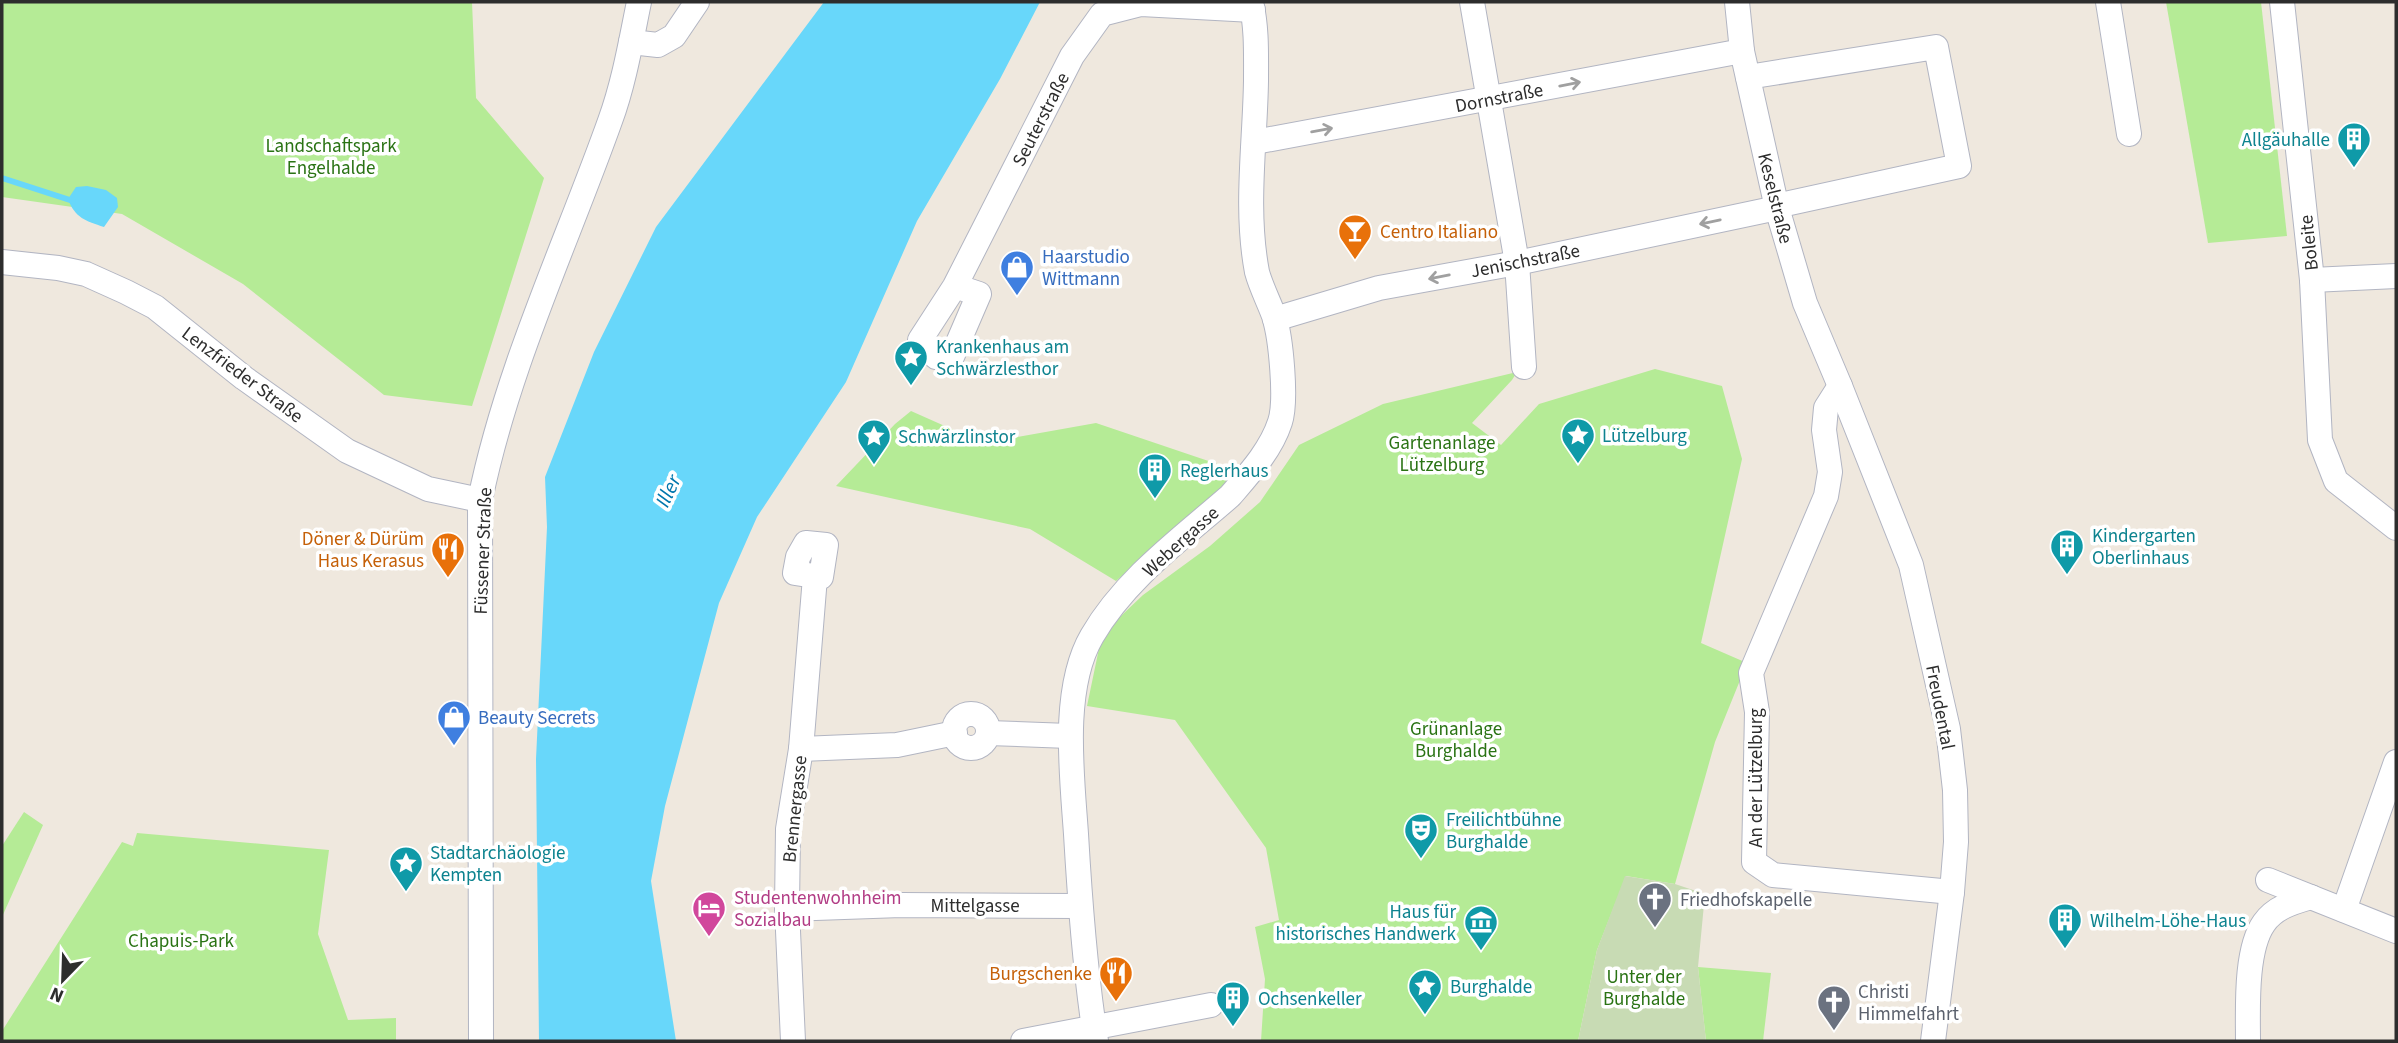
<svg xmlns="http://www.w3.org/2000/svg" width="2398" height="1043" viewBox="0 0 2398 1043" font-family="'Source Sans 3',sans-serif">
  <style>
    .green { fill: #b5eb96 }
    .cemetery { fill: #c8dbb4 }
    .water { fill: #68d7fa }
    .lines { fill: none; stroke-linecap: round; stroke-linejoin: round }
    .stream { stroke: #68d7fa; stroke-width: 6 }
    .minor-casing { stroke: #b2b5c2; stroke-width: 26 }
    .minor { stroke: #fff; stroke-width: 24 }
    .oneway { stroke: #a0a0a0 }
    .labels { text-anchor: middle; stroke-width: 7; stroke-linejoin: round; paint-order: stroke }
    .street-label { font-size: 19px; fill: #2d2d2d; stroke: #fff }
    .culture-label { font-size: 19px; fill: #0d838f; stroke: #fff; text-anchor: start }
    .park-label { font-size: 19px; fill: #2a7314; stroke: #fff }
    .food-label { font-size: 19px; fill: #c56008; stroke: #fff; text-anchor: end }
    .shop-label { font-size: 19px; fill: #366cbe; stroke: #fff; text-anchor: start }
    .hotel-label { font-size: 19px; fill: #b23c85; stroke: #fff; text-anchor: start }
    .worship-label { font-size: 19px; fill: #5b616d; stroke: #fff; text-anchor: start }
    .water-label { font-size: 21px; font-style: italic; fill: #0076ad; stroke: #fff }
  </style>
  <rect width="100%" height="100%" fill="#efe8de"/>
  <!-- green -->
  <g class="green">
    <polygon points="2,2 472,2 476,98 544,178 472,406 384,395 243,284 122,214 2,197"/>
    <polygon points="2166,2 2261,2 2287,236 2208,243"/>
    <polygon points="1655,369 1722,386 1742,459 1701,643 1747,663 1715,742 1675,884 1626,876 1597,950 1578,1041 1261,1041 1265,979 1255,927 1279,920 1266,848 1175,720 1087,706 1102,634 1143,595 1210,546 1260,502 1299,445 1383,404 1517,372 1512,380 1472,423 1501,445 1539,404"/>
    <polygon points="911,411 983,443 1096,423 1241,472 1116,581 1030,529 836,486 895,424"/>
    <polygon points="24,812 43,825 2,917 2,846"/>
    <polygon points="137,833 329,850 318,934 348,1020 396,1018 396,1041 2,1041 2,1031 122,842 133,846"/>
    <polygon points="1698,967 1771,973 1763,1041 1706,1041"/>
  </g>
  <!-- cemetery -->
  <polygon class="cemetery" points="1625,876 1675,884 1705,894 1698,967 1706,1041 1578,1041 1597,950"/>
  <!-- water -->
  <g class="water">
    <polygon points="824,2 1040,2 1000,79 917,221 846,382 757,517 719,603 665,806 651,881 676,1041 539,1041 536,759 547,527 545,477 594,352 656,227"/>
    <path d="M 87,186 L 106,190 L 117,198 L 118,207 L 104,227 C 86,221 75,218 68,199 L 76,187 Z"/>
  </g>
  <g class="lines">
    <!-- stream -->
    <polyline class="stream" points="2,178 73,201"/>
    <!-- minor casing -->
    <g class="minor-casing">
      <g id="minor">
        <polyline points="1472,2 1517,263 1524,367"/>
        <polyline points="1737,2 1742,51 1777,208 1805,303 1840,386 1911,565 1948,729 1955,790 1956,842 1952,892 1933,1041"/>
        <polyline points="2108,2 2129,134"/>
        <polyline points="2282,2 2312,280 2320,440 2336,481 2396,528"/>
        <polyline points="631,42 658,45 674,36 697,2"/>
        <polyline points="1748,77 1936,47 1959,166 1776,206"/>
        <polyline points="1255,142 1742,51"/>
        <polyline points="2,262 58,268 86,274 126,292 155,307 244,378 347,451 428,489 480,500"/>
        <polyline points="2312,280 2396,276"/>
        <polyline points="955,286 979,294 951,359 936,357 920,340 955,286 1072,56 1102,14 1141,4 1253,10"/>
        <polyline points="1275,319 1379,288 1517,263 1777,208"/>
        <polyline points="1840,386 1826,408 1824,430 1830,472 1826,496 1751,673 1757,712 1754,862 1773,875 1952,892"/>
        <polygon points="806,543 826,545 821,577 795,573 798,557"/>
        <circle cx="971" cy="731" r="17"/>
        <polyline points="988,733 1069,736"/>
        <polyline points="801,749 897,745 955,733"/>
        <polyline points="2268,880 2396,931"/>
        <polyline points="787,909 901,905 1080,906"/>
        <polyline points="2344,910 2396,762"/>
        <path d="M 481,1041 L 480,500 C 507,368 565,247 610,121 C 624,83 631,41 639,2"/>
        <polyline points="793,1041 787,909 788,829 801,749 815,577"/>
        <polyline points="1023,1041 1211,1005"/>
        <path d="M 1096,1041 C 1085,973 1080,903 1076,834 C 1072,775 1061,689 1092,636 C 1125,579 1182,538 1230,496 C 1249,474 1271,450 1280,422 C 1287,401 1281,338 1274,316 C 1269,302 1261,287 1257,272 C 1245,209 1255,144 1256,81 C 1256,54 1257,28 1251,2"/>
        <path d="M 2248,1041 C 2248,1009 2245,950 2264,923 C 2275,907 2294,902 2311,897"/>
      </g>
    </g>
    <!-- minor -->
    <use href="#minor" class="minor"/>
  </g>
  <!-- one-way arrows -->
  <defs><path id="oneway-shaft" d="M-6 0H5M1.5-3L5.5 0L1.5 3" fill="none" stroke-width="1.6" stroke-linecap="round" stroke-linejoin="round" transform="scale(1.75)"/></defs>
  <g class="oneway">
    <use href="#oneway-shaft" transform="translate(1570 84) rotate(-11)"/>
    <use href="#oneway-shaft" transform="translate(1322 130) rotate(-10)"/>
    <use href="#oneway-shaft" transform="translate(1710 222) rotate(168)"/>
    <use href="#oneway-shaft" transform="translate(1439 277) rotate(169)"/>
  </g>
  <!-- icons -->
  <defs>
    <g id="building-pin" transform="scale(1.75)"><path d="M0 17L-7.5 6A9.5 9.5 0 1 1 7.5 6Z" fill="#0f9aa8" stroke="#fff"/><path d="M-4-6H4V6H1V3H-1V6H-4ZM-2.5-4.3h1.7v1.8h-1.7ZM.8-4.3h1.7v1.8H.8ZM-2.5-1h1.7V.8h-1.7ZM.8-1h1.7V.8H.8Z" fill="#fff"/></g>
    <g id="bar-pin" transform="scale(1.75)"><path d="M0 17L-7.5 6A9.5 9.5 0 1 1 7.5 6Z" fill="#e8710a" stroke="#fff"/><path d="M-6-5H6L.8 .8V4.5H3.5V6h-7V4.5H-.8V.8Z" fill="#fff"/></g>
    <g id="shop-pin" transform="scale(1.75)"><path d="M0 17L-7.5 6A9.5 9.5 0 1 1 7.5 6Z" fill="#3f7fe0" stroke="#fff"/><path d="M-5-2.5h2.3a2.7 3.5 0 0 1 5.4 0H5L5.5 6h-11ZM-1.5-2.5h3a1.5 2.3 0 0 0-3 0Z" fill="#fff"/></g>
    <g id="sight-pin" transform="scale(1.75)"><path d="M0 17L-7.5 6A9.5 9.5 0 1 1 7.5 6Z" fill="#0f9aa8" stroke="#fff"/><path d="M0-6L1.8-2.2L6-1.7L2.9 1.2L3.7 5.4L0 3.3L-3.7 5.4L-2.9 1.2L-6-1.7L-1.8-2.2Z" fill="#fff"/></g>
    <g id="restaurant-pin" transform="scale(1.75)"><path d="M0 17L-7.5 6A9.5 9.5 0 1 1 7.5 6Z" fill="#e8710a" stroke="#fff"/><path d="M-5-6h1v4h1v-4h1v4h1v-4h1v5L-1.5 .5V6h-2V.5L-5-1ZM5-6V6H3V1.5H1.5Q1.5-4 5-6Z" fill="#fff"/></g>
    <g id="theatre-pin" transform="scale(1.75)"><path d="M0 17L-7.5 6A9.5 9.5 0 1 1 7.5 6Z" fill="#0f9aa8" stroke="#fff"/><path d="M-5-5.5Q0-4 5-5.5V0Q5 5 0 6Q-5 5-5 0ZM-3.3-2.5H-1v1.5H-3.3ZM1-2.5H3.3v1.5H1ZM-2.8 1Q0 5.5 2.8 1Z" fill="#fff"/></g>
    <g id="church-pin" transform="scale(1.75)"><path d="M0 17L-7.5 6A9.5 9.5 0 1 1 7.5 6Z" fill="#6b7280" stroke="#fff"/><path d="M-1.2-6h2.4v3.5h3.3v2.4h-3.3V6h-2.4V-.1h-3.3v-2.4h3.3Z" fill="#fff"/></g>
    <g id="hotel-pin" transform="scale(1.75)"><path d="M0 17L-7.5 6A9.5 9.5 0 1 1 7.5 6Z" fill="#d1479c" stroke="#fff"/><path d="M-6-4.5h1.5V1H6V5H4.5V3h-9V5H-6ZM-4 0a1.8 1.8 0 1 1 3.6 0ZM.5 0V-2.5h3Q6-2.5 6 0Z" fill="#fff"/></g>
    <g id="museum-pin" transform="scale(1.75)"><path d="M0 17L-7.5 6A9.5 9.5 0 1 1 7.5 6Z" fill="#0f9aa8" stroke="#fff"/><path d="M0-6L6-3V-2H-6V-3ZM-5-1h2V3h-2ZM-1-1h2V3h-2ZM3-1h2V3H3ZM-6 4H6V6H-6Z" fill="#fff"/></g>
  </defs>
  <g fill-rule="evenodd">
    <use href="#building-pin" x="2354" y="139"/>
    <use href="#bar-pin" x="1355" y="231"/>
    <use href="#shop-pin" x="1017" y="267"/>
    <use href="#sight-pin" x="911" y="357"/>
    <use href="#sight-pin" x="1578" y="435"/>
    <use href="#sight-pin" x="874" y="436"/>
    <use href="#building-pin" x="1155" y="470"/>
    <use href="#building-pin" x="2067" y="546"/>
    <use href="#restaurant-pin" x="448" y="549"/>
    <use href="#shop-pin" x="454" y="717"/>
    <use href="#theatre-pin" x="1421" y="830"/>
    <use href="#sight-pin" x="406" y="863"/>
    <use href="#church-pin" x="1655" y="899"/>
    <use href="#hotel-pin" x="709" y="908"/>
    <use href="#building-pin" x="2065" y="920"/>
    <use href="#museum-pin" x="1481" y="922"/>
    <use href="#restaurant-pin" x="1116" y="973"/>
    <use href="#sight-pin" x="1425" y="986"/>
    <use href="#building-pin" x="1233" y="998"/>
    <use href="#church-pin" x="1834" y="1002"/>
  </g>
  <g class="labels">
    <!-- street labels -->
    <g class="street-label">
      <text transform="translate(1499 97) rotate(-11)" y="7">Dornstraße</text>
      <text transform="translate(1040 119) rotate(-63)" y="7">Seuterstraße</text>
      <text transform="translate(1776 198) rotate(76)" y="7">Keselstraße</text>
      <text transform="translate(2308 243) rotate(-96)" y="7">Boleite</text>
      <text transform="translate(1525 260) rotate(-11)" y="7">Jenischstraße</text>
      <text transform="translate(243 374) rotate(37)" y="7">Lenzfrieder Straße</text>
      <text transform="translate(1180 541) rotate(-42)" y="7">Webergasse</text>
      <text transform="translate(482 551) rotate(-88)" y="7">Füssener Straße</text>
      <text transform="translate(1941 707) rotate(79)" y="7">Freudental</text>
      <text transform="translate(1755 778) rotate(-90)" y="7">An der Lützelburg</text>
      <text transform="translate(794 809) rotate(-84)" y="7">Brennergasse</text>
      <text x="975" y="912">Mittelgasse</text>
    </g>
    <!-- culture labels -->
    <g class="culture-label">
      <text x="2330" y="146" text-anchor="end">Allgäuhalle</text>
      <text x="936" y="353">Krankenhaus am<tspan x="936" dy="22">Schwärzlesthor</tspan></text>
      <text x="1602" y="442">Lützelburg</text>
      <text x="898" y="443">Schwärzlinstor</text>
      <text x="1180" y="477">Reglerhaus</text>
      <text x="2092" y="542">Kindergarten<tspan x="2092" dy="22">Oberlinhaus</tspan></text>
      <text x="1446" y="826">Freilichtbühne<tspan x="1446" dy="22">Burghalde</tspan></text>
      <text x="430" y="859">Stadtarchäologie<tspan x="430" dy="22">Kempten</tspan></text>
      <text x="1456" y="918" text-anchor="end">Haus für<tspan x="1456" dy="22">historisches Handwerk</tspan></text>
      <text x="2090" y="927">Wilhelm-Löhe-Haus</text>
      <text x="1450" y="993">Burghalde</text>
      <text x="1258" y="1005">Ochsenkeller</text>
    </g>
    <!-- park labels -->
    <g class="park-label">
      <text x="331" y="152">Landschaftspark<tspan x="331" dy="22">Engelhalde</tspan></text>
      <text x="1442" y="449">Gartenanlage<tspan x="1442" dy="22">Lützelburg</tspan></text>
      <text x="1456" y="735">Grünanlage<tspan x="1456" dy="22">Burghalde</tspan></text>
      <text x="181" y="947">Chapuis-Park</text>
      <text x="1644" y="983">Unter der<tspan x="1644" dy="22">Burghalde</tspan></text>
    </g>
    <!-- food labels -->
    <g class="food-label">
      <text x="1380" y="238" text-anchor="start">Centro Italiano</text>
      <text x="424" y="545">Döner &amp; Dürüm<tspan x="424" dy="22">Haus Kerasus</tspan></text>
      <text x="1092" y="980">Burgschenke</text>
    </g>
    <!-- shop labels -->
    <g class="shop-label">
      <text x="1042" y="263">Haarstudio<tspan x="1042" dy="22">Wittmann</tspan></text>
      <text x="478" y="724">Beauty Secrets</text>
    </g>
    <!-- hotel labels -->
    <g class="hotel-label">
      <text x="734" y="904">Studentenwohnheim<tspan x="734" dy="22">Sozialbau</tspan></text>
    </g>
    <!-- worship labels -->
    <g class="worship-label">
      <text x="1680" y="906">Friedhofskapelle</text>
      <text x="1858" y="998">Christi<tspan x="1858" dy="22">Himmelfahrt</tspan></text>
    </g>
    <!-- water labels -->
    <g class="water-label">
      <text transform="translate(668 491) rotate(-65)" y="7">Iller</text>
    </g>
  </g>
  <!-- border -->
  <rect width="2398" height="1043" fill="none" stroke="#2d2d2d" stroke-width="7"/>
  <!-- north arrow -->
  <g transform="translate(63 980) rotate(203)" stroke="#ffffff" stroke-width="5" paint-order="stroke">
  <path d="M0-5L12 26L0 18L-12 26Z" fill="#2d2d2d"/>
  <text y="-10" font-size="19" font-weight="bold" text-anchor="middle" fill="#2d2d2d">N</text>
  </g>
</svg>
